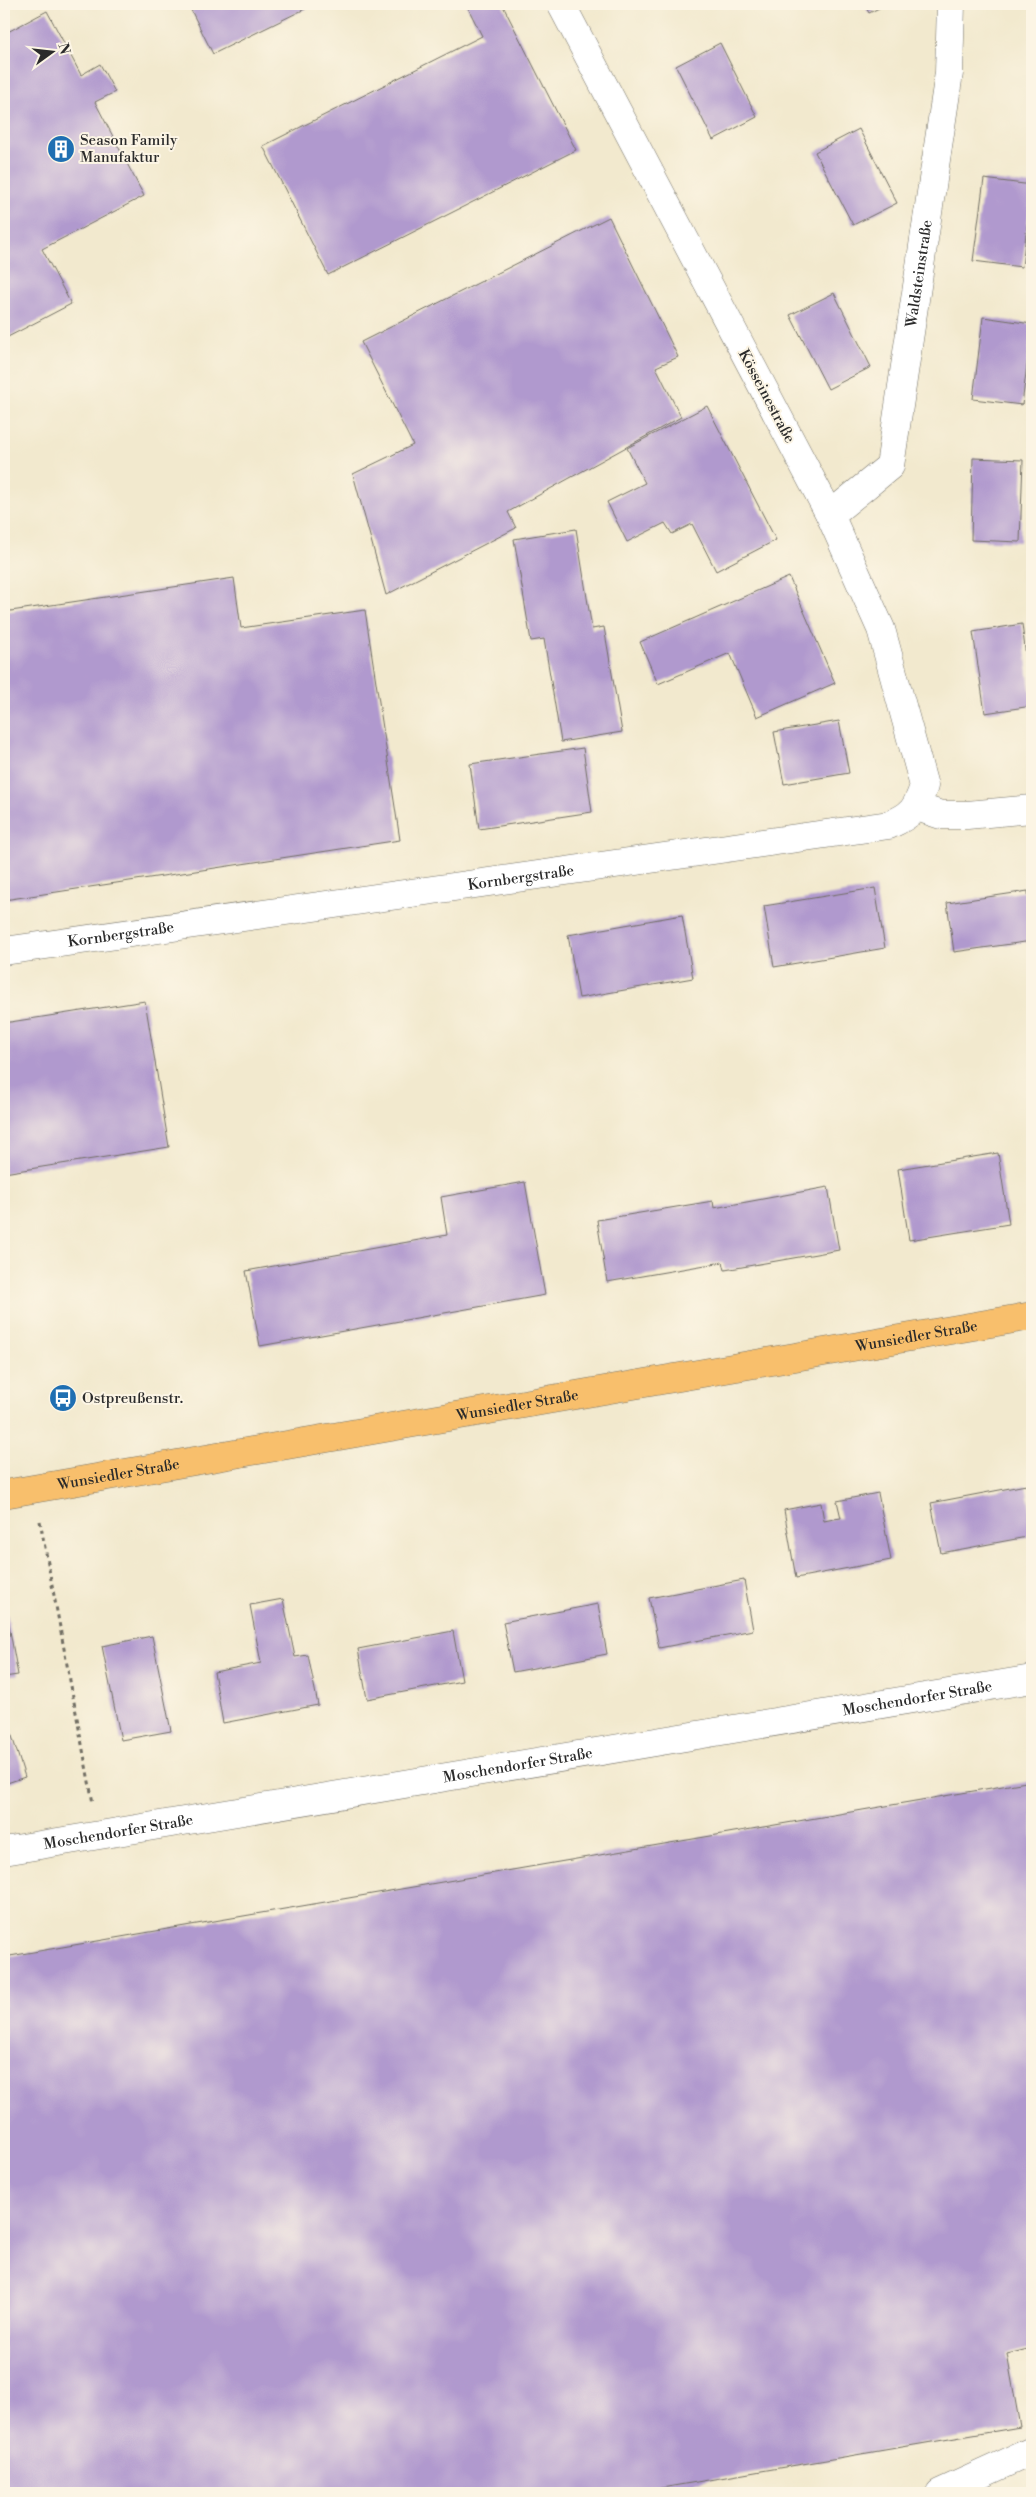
<svg xmlns="http://www.w3.org/2000/svg" width="1036" height="2497" viewBox="0 0 1036 2497" font-family="'Libre Bodoni',serif">
  <style>
    .building { fill: #b099ce }
    .lines { fill: none; stroke-linecap: round; stroke-linejoin: round }
    .minor-casing { stroke: #716e64; stroke-width: 29 }
    .major-casing { stroke: #716e64; stroke-width: 29 }
    .path { stroke: #716e64; stroke-width: 3; stroke-dasharray: 4 4; stroke-linecap: butt }
    .minor { stroke: #fff; stroke-width: 28 }
    .major { stroke: #f8bf6c; stroke-width: 28 }
    .labels { text-anchor: middle; stroke-width: 4; stroke-linejoin: round; paint-order: stroke }
    .poi-label { font-size: 15px; fill: #2b2b2b; stroke: #fcf5e5; text-anchor: start }
    .street-label { font-size: 15px; fill: #2b2b2b; stroke: #fcf5e5 }
  </style>
  <rect width="100%" height="100%" fill="#fcf5e5"/>
  <filter id="ink" filterUnits="userSpaceOnUse"><feTurbulence type="fractalNoise" baseFrequency=".02" numOctaves="2"/><feDisplacementMap in="SourceGraphic" scale="10" xChannelSelector="R" yChannelSelector="G"/><feConvolveMatrix kernelMatrix="1 2 1 2 8 2 1 2 1" color-interpolation-filters="sRGB"/></filter>
  <filter id="wash" filterUnits="userSpaceOnUse"><feTurbulence type="fractalNoise" baseFrequency=".0096" numOctaves="4" result="noise"/><feDisplacementMap in="SourceGraphic" scale="20" xChannelSelector="R" yChannelSelector="G"/><feGaussianBlur stdDeviation="1.12" result="paint"/><feColorMatrix in="noise" values="0 0 0 0 0 0 0 0 0 0 0 0 0 0 0 0 0 1.4 0 .05"/><feComposite in="paint" operator="in"/></filter>
  <g filter="url(#wash)">
    <rect width="100%" height="100%" fill="#f2e9ce"/>
    <g id="blocks">
      <!-- building -->
      <g class="building">
        <polygon points="188,4 315,4 213,54"/>
        <polygon points="466,4 502,4 576,150 328,275 263,146 482,36"/>
        <polygon points="864,4 887,4 869,13"/>
        <polygon points="47,11 81,75 100,64 115,92 95,102 144,196 42,249 71,304 4,339 4,34"/>
        <polygon points="720,43 757,117 713,140 676,66"/>
        <polygon points="859,129 897,203 853,225 815,152"/>
        <polygon points="984,179 1032,185 1022,267 973,261"/>
        <polygon points="609,217 678,357 656,367 681,417 508,512 516,528 386,595 353,474 413,445 361,342"/>
        <polygon points="834,293 871,367 828,389 790,315"/>
        <polygon points="983,317 1032,324 1022,405 973,399"/>
        <polygon points="707,406 776,540 716,571 692,524 672,534 665,523 627,542 607,502 645,483 627,448"/>
        <polygon points="973,458 1023,460 1020,542 971,540"/>
        <polygon points="576,529 592,629 604,627 622,732 561,742 544,639 531,641 514,539"/>
        <polygon points="789,577 835,683 757,717 730,653 658,684 640,642"/>
        <polygon points="234,578 241,628 365,610 400,840 4,900 4,612"/>
        <polygon points="1022,624 1032,706 985,713 973,632"/>
        <polygon points="839,721 849,773 784,784 774,732"/>
        <polygon points="583,748 592,812 479,829 470,764"/>
        <polygon points="875,888 885,948 774,967 764,906"/>
        <polygon points="1028,891 1032,941 954,952 947,903"/>
        <polygon points="682,915 693,978 579,998 568,935"/>
        <polygon points="145,1001 169,1147 4,1173 4,1023"/>
        <polygon points="998,1153 1009,1224 909,1240 898,1169"/>
        <polygon points="525,1182 545,1295 260,1346 246,1271 447,1235 441,1197"/>
        <polygon points="828,1187 839,1250 725,1270 723,1262 607,1282 597,1220 713,1201 714,1208"/>
        <polygon points="1026,1485 1032,1519 1032,1536 941,1553 931,1503"/>
        <polygon points="878,1493 891,1560 796,1578 784,1510 821,1503 824,1521 834,1519 841,1518 837,1501"/>
        <polygon points="744,1580 753,1630 659,1648 649,1598"/>
        <polygon points="4,1598 18,1675 4,1677"/>
        <polygon points="283,1599 295,1657 308,1655 318,1705 223,1723 214,1672 261,1663 250,1605"/>
        <polygon points="598,1604 607,1654 513,1672 503,1622"/>
        <polygon points="453,1631 462,1681 367,1699 358,1649"/>
        <polygon points="152,1636 171,1731 121,1740 102,1646"/>
        <polygon points="4,1711 25,1777 4,1784"/>
        <polygon points="1032,1781 1032,2348 1007,2354 1020,2427 632,2493 4,2493 4,1957"/>
      </g>
    </g>
  </g>
  <g filter="url(#ink)">
    <use href="#blocks" fill-opacity="0" stroke="#716e64" stroke-width="1"/>
    <g class="lines">
      <!-- minor casing -->
      <g class="minor-casing">
        <g id="minor">
          <path id="s1" d="M 830,515 L 890,466 L 949,73 L 951,4"/>
          <polyline points="917,807 941,815 967,815 1032,809"/>
          <path id="s2" d="M 4,951 L 889,825 C 912,815 916,810 924,786 L 881,629 L 830,515 L 561,4"/>
          <path id="s3" d="M 4,1851 L 1032,1679"/>
          <polyline points="940,2493 1032,2451"/>
        </g>
      </g>
      <!-- major casing -->
      <g class="major-casing">
        <g id="major">
          <path id="s4" d="M 4,1494 L 1032,1316"/>
        </g>
      </g>
      <!-- path -->
      <polyline class="path" points="40,1521 93,1803"/>
      <!-- minor -->
      <use href="#minor" class="minor"/>
      <!-- major -->
      <use href="#major" class="major"/>
    </g>
  </g>
  <!-- icons -->
  <defs>
    <g id="building-disc" transform="scale(1.4375)"><circle r="9.5" fill="#1f6fb2" stroke="#fcf5e5"/><path d="M-4-6H4V6H1V3H-1V6H-4ZM-2.5-4.3h1.7v1.8h-1.7ZM.8-4.3h1.7v1.8H.8ZM-2.5-1h1.7V.8h-1.7ZM.8-1h1.7V.8H.8Z" fill="#fff"/></g>
    <g id="bus-disc" transform="scale(1.4375)"><circle r="9.5" fill="#1f6fb2" stroke="#fcf5e5"/><path d="M-5-6H5V4H4V6H2V4H-2V6H-4V4H-5ZM-3.5-4V0h7V-4ZM-3.5 1.2v1.5H-2V1.2ZM2 1.2v1.5H3.5V1.2Z" fill="#fff"/></g>
  </defs>
  <g fill-rule="evenodd">
    <use href="#building-disc" x="61" y="149"/>
    <use href="#bus-disc" x="63" y="1398"/>
  </g>
  <g class="labels">
    <!-- poi labels -->
    <g class="poi-label">
      <text x="80" y="145">Season Family<tspan x="80" dy="17">Manufaktur</tspan></text>
      <text x="82" y="1403">Ostpreußenstr.</text>
    </g>
    <!-- street labels -->
    <g class="street-label">
      <text dy="5" stroke="none"><textPath href="#s1" startOffset="272">Waldsteinstraße</textPath></text>
      <text transform="translate(767 396) rotate(62)" y="5">Kösseinestraße</text>
      <text dy="5" stroke="none"><textPath href="#s2" startOffset="522">Kornbergstraße</textPath></text>
      <text dy="5" stroke="none"><textPath href="#s2" startOffset="118">Kornbergstraße</textPath></text>
      <text dy="5" stroke="none"><textPath href="#s4" startOffset="926">Wunsiedler Straße</textPath></text>
      <text dy="5" stroke="none"><textPath href="#s4" startOffset="521">Wunsiedler Straße</textPath></text>
      <text dy="5" stroke="none"><textPath href="#s4" startOffset="116">Wunsiedler Straße</textPath></text>
      <text dy="5" stroke="none"><textPath href="#s3" startOffset="926">Moschendorfer Straße</textPath></text>
      <text dy="5" stroke="none"><textPath href="#s3" startOffset="521">Moschendorfer Straße</textPath></text>
      <text dy="5" stroke="none"><textPath href="#s3" startOffset="116">Moschendorfer Straße</textPath></text>
    </g>
  </g>
  <!-- margin -->
  <rect width="1036" height="2497" fill="none" stroke="#fcf5e5" stroke-width="20"/>
  <!-- north arrow -->
  <g transform="translate(52 52) rotate(75)" stroke="#fcf5e5" stroke-width="4" paint-order="stroke">
  <path d="M0-4L9 19L0 12L-9 19Z" fill="#2b2b2b"/>
  <text y="-8" font-size="14" font-weight="bold" text-anchor="middle" fill="#2b2b2b">N</text>
  </g>
</svg>
